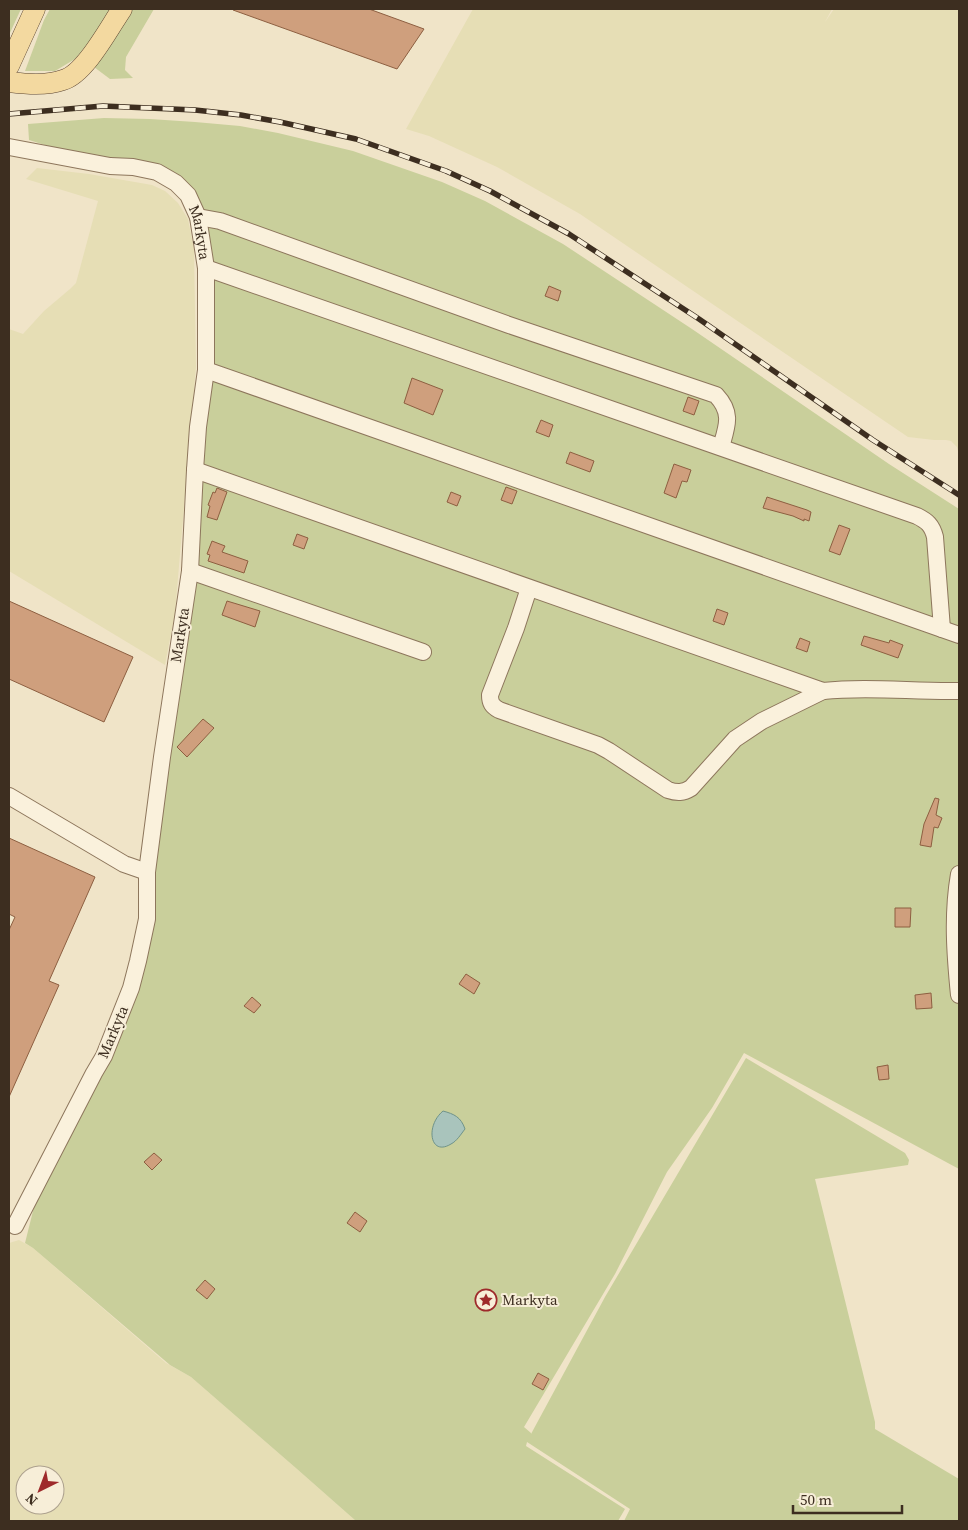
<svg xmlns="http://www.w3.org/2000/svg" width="968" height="1530" viewBox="0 0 968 1530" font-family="'Source Serif 4',serif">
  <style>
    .farmland { fill: #e6deb5; fill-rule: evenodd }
    .green { fill: #c9cf9b }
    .water { fill: #a9c4bc; stroke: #6f938a }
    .building { fill: #cf9f7d; stroke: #8d5f41 }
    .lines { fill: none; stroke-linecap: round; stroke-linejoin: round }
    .minor-casing { stroke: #8d765c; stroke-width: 18 }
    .major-casing { stroke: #5b4430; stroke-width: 21 }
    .minor { stroke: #faf1dc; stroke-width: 16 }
    .major { stroke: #f3d9a0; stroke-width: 20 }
    .rail-casing { stroke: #3d2e20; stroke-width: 5.5 }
    .rail { stroke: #f7eed8; stroke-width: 4; stroke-dasharray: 11; stroke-linecap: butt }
    .labels { text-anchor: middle; stroke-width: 4; stroke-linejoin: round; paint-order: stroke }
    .street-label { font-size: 15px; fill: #3d2e20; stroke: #f7eed8 }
    .poi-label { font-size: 15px; fill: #3d2e20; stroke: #f7eed8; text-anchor: start }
  </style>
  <rect width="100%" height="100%" fill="#f0e4c8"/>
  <!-- farmland -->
  <g class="farmland">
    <polygon points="473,9 832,9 825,22 834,9 959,9 959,456 957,447 951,441 946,440 934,440 908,437 580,214 497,167 429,136 406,129"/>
    <polygon points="37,168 89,174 152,185 165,191 178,203 188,219 194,249 196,367 175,613 165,665 9,571 9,329 23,334 44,311 70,289 76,283 98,201 26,179"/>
    <path d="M 19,1240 L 33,1248 L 166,1363 L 191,1377 L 297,1469 L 356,1521 L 9,1521 L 9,1243 ZM 25,1475 L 55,1475 L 55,1505 L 25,1505 Z"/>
  </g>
  <!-- green -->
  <g class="green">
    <polygon points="9,9 21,9 9,35"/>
    <polygon points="50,9 113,9 95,37 75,59 55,71 25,71 44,20"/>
    <polygon points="131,9 154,9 126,57 125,70 133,78 110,79 94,67"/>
    <polygon points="104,118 150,119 195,122 240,126 278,133 353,151 442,182 485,201 563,244 692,329 889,464 959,509 959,1169 744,1053 712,1108 667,1172 615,1274 524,1427 531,1433 531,1434 605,1297 746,1058 905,1153 909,1160 908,1165 815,1179 875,1422 875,1429 959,1479 959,1521 624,1521 630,1509 527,1442 526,1446 625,1509 618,1521 356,1521 297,1469 191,1377 170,1365 33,1248 25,1243 43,1171 138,961 206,370 195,192 29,140 28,124"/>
  </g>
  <!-- water -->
  <path class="water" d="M 443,1111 C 454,1114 461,1117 465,1129 C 461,1134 457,1141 451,1144 C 430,1157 425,1126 443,1111 Z"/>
  <!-- building -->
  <g class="building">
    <polygon points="233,9 369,9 424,29 397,69 233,10"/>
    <polygon points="549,286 561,291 558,301 545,296"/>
    <polygon points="412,378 443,390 433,415 404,403"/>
    <polygon points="688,397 699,401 694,415 683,411"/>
    <polygon points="541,420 553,425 549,437 536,432"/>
    <polygon points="570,452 594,461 590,472 566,463"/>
    <polygon points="674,464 691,470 687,482 682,481 676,498 664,493"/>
    <polygon points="506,487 517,491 512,504 501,500"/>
    <polygon points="217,488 227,492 217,520 207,517 210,506 208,505 213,492 215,493"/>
    <polygon points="451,492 461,496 457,506 447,502"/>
    <polygon points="767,497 807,510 811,512 809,521 804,519 804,521 793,516 763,508"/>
    <polygon points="839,525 850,529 840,555 829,551"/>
    <polygon points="297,534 308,538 304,549 293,545"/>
    <polygon points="212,541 225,546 222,552 248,561 244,573 208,561 210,555 207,554"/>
    <polygon points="9,601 133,657 104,722 9,679"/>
    <polygon points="227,601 260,611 255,627 222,615"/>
    <polygon points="717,609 728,613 724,625 713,621"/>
    <polygon points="864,636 889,643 890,640 903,645 898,658 861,645"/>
    <polygon points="800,638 810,642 807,652 796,648"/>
    <polygon points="203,719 214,728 187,757 177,747"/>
    <polygon points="935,798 939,799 936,815 942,818 938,828 934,827 931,847 920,845 924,824"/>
    <polygon points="9,838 95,877 49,981 59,985 9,1097 9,930 15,917 9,914"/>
    <polygon points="895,908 911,908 910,927 895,927"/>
    <polygon points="466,974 480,983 474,994 459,984"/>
    <polygon points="931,993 932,1008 916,1009 915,995"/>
    <polygon points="252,997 261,1005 254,1013 244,1006"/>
    <polygon points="888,1065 889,1079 879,1080 877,1067"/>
    <polygon points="154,1153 162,1160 152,1170 144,1162"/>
    <polygon points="355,1212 367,1221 360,1232 347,1223"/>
    <polygon points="205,1280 215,1289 207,1299 196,1290"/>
    <polygon points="538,1373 549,1379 543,1390 532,1384"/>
  </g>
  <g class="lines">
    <!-- minor casing -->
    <g class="minor-casing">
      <g id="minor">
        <path id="s1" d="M 9,147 L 110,166 L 133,167 L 157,172 L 176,183 L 188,195 L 198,217 L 206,268 L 206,370 L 198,427 L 195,470 L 190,571 L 162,757 L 147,872 L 147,919 L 138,961 L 131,988 L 104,1056 L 94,1073 L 15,1226"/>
        <path d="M 198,217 L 220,221 L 509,325 L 716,395 C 733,413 727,426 721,447"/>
        <path d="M 206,268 L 917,516 C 927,521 932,525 935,537 L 942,629"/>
        <polyline points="206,370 959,635"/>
        <path d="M 195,470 L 823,691 C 868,686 914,692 959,691"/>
        <polyline points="190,571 423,652"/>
        <path d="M 529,588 L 516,628 L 490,695 C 490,703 492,706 499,710 L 598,745 L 609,751 L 668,790 C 677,793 683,793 691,788 L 735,739 L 762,721 L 823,691"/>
        <polyline points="9,796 124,864 147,872"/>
        <path d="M 959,874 C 952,915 955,954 959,995"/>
      </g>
    </g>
    <!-- major casing -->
    <g class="major-casing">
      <g id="major">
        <polyline points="9,66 35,9"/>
        <path d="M 9,82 C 26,84 46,86 63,80 C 85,74 109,28 122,9"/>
      </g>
    </g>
    <!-- minor -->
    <use href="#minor" class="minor"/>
    <!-- major -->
    <use href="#major" class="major"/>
    <!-- rail casing -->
    <g class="rail-casing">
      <polyline id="rail" points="9,114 103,106 195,110 241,115 280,122 356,139 446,171 490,191 569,234 699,319 873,440 959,495"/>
    </g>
    <!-- rail -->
    <use href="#rail" class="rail"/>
  </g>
  <!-- icons -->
  <defs>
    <g id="sight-ring" transform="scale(1.125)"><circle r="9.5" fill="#f7eed8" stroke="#9e2a2b" stroke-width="1.5"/><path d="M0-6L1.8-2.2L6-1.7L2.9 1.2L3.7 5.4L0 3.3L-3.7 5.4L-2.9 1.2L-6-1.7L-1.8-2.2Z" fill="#9e2a2b"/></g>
  </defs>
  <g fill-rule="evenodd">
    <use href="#sight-ring" x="486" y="1300"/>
  </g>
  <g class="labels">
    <!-- street labels -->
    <g class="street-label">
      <text dy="5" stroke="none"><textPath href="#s1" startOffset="229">Markyta</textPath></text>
      <text transform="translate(180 635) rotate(-81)" y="5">Markyta</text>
      <text transform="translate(113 1032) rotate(-67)" y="5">Markyta</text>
    </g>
    <!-- poi labels -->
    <g class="poi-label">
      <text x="502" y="1305">Markyta</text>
    </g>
  </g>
  <!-- border -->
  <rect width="968" height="1530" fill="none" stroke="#3d2e20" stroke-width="20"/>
  <!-- north arrow -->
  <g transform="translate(40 1490) rotate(222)"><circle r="24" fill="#f7eed8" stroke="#ada18e"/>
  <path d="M0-4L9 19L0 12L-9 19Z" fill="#9e2a2b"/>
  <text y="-8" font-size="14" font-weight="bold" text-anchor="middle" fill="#3d2e20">N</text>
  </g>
  <!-- scale -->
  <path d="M793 1505v8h109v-8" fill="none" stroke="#3d2e20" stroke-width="2.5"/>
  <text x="800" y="1505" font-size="15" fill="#3d2e20" stroke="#f7eed8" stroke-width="4" paint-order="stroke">50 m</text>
</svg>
